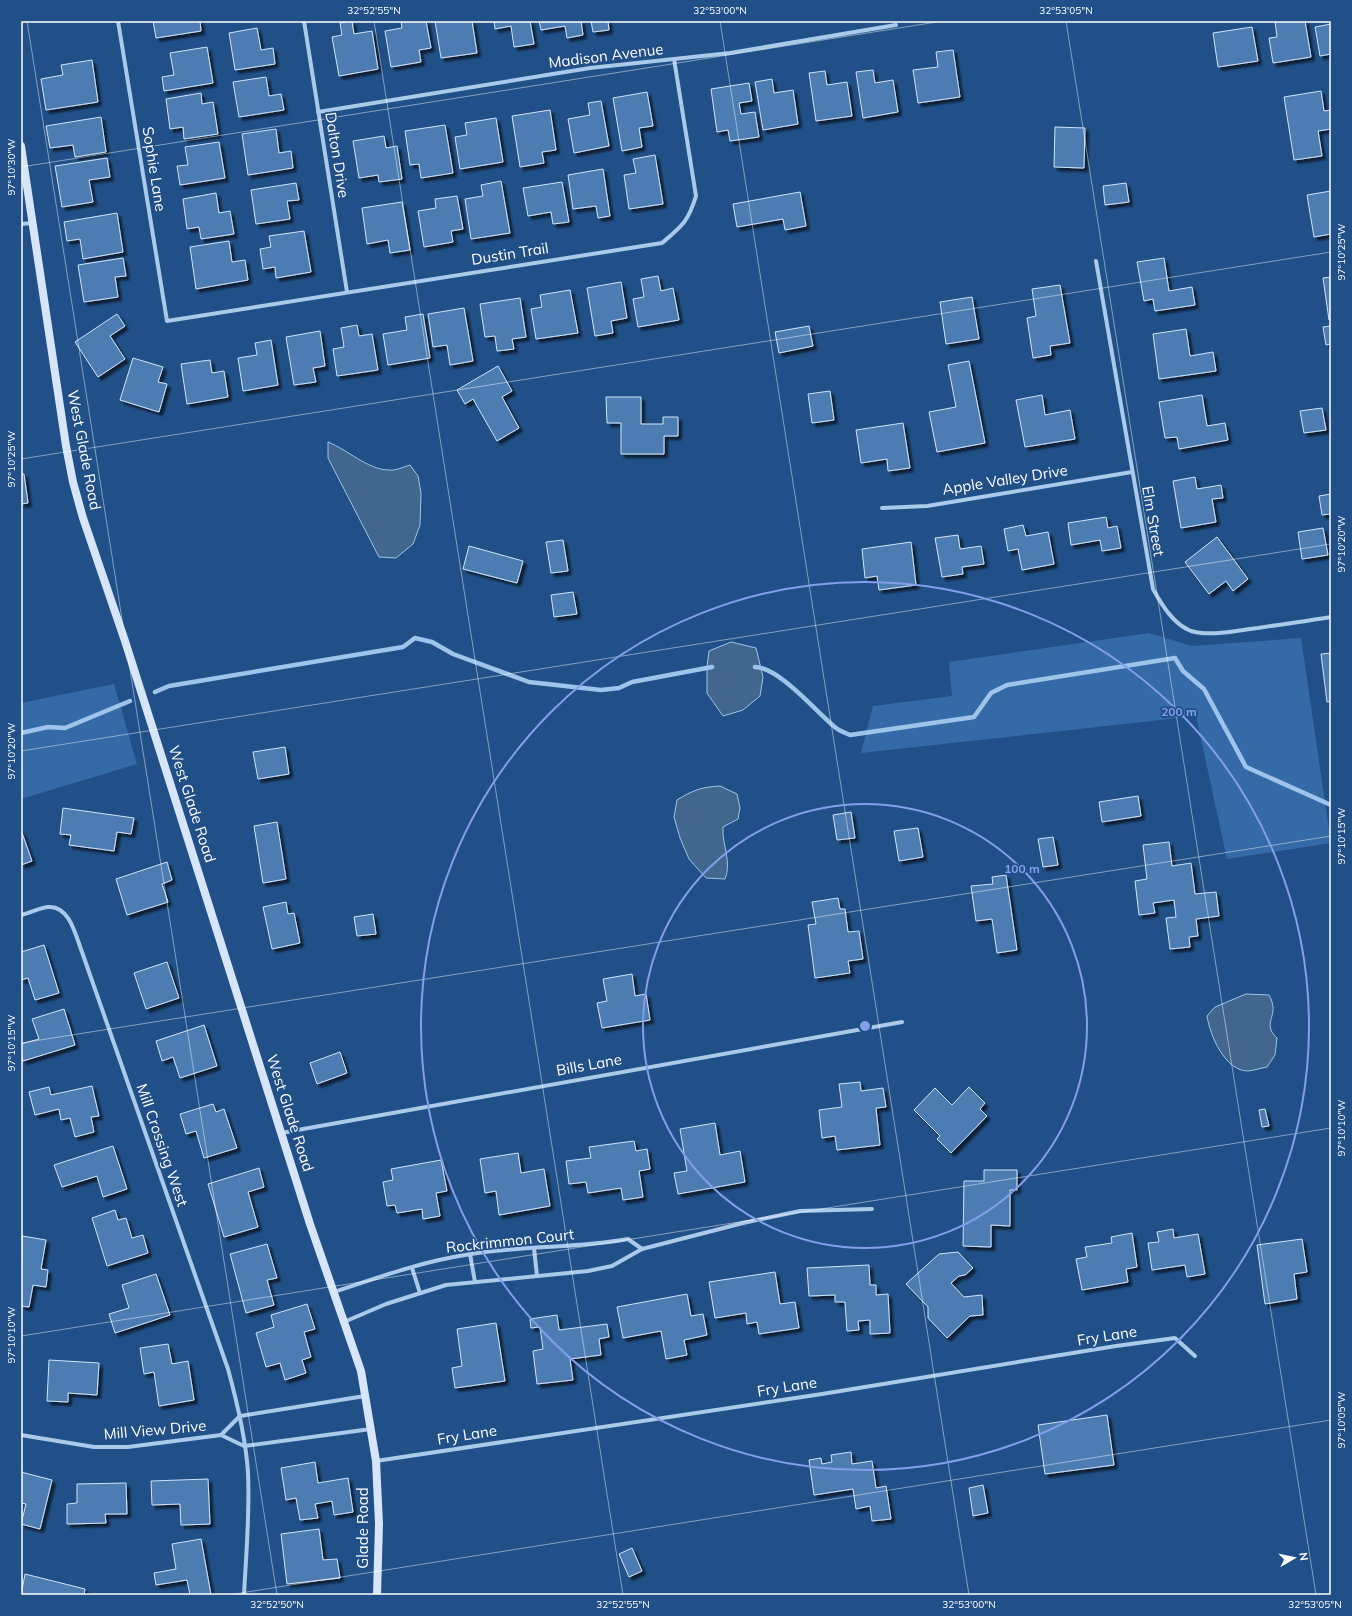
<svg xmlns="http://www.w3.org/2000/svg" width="1352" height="1616" viewBox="0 0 1352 1616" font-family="Mulish,sans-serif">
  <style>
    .green { fill: #346aa5 }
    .water { fill: #43668e; stroke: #9fc4eb }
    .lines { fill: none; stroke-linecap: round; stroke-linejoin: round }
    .stream { stroke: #9fc4eb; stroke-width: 4.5 }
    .building { fill: #4d7cb2; stroke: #d0e3f8; filter: url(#shadow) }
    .street { stroke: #abc9ea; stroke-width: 4 }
    .secondary { stroke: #d6e6f8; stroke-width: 8 }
    .ticks { fill: none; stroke: #fff; stroke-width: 1; stroke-opacity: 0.45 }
    .ring { fill: none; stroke: #839eea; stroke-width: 2 }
    .labels { text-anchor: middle; stroke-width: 3.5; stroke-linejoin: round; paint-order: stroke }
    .street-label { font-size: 15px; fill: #fff; stroke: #215088 }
    .centre { fill: #839eea; stroke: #215088; stroke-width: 2 }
    .ring-label { font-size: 12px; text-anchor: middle; font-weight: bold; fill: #839eea; stroke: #215088; stroke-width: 3.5; stroke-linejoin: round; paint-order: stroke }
    .neatline { fill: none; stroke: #fff; stroke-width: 1.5 }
    .ticks-label { font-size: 10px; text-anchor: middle; fill: #fff }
  </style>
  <defs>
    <filter id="shadow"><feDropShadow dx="3.5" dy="3.5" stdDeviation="1" flood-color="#0009"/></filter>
  </defs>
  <rect width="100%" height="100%" fill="#215088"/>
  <!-- green -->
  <g class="green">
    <polygon points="1149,633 1192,646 1301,638 1331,843 1227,859 1196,716 861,753 873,706 952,696 949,662"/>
    <polygon points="114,684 137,764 21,799 21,703"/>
  </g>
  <!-- water -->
  <g class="water">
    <path d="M 328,442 C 348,450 367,469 388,470 C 395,471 404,467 410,465 L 418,476 L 421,493 L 420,525 L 413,544 L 396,558 L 379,557 L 328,458 Z"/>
    <polygon points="731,642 756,648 763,677 760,696 743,710 723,716 707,693 707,667 709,651"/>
    <path d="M 720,786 L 737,794 L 740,808 L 738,819 L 723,827 C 722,845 732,862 725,879 L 706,878 L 689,859 L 680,838 L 674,817 L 677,800 C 693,790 702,787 720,786 Z"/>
    <path d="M 1246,994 L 1269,995 C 1279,1013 1267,1018 1271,1030 C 1272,1033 1275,1036 1277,1038 L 1275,1055 L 1267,1067 C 1261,1068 1255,1070 1249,1071 C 1225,1072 1210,1035 1207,1016 L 1215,1007 Z"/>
  </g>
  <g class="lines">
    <!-- stream -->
    <g class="stream">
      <path d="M 755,667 C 779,667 817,713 836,728 C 840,731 845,733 850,735 L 974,717 L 991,693 L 1007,685 L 1175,658 L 1183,671 L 1204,689 L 1246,767 L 1331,805"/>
      <polyline points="155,692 169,686 403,647 415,638 432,642 453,654 529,682 601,690 619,688 632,682 712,667"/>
      <polyline points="21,733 48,727 65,728 130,701"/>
    </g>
  </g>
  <!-- building -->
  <g class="building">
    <polygon points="153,21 200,21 201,31 156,38"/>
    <polygon points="352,21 354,34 372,31 378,69 339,76 332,37 342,35 340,23"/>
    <polygon points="401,21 426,21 431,48 419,50 421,62 391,67 385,31 402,28"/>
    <polygon points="435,21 472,21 477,53 441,58"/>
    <polygon points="494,21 530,21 534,44 514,47 511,26 495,29"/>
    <polygon points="539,21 581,21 583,35 567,38 565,26 541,30"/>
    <polygon points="591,21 608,21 609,30 593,32"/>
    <polygon points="1275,21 1305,21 1311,57 1273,63 1269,38 1277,37"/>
    <polygon points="1331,24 1331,54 1320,56 1315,27"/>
    <polygon points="1252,27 1258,61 1218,67 1213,33"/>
    <polygon points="257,28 261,50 273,48 275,64 235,70 229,33"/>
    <polygon points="207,47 213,83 164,91 162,77 174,75 170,53"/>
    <polygon points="953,50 960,97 918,103 913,70 938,67 936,52"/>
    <polygon points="92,60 98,102 46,110 41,79 63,75 61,65"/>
    <polygon points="873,70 875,83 893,80 898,112 863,118 856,72"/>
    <polygon points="825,71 827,85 847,82 852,116 816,121 809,73"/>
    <polygon points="266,77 269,96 281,94 284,110 239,117 233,82"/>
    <polygon points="772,79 774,93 793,90 798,124 763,130 755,82"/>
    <polygon points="749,83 752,101 739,103 741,114 755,112 759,137 730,141 728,130 717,132 711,89"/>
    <polygon points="1321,91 1324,111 1331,110 1331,129 1318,131 1322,156 1294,160 1284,97"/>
    <polygon points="647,92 653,126 639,128 642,147 622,151 613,98"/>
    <polygon points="201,93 202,104 213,102 218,134 184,139 183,127 170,129 166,99"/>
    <polygon points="601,101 609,146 574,153 568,119 590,115 588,103"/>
    <polygon points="550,110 556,150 542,152 544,163 520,167 512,116"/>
    <polygon points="101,117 106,152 75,157 73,145 50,148 46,126"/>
    <polygon points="496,118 503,162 460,169 455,137 467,135 465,123"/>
    <polygon points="445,125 453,173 421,178 419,164 410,165 405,131"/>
    <polygon points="1055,127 1085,128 1084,168 1054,167"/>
    <polygon points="276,129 279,153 291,151 293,168 248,175 242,134"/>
    <polygon points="384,136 386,148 397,146 402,179 379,182 378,175 359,178 353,141"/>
    <polygon points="219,142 225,178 180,185 177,166 188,165 185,147"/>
    <polygon points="655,155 663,204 629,209 624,175 636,173 633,159"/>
    <polygon points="107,158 110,177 89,180 93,202 62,207 55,166"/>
    <polygon points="603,169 610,216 598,218 596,206 573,209 568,175"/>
    <polygon points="501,181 510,233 471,239 465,199 483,196 481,185"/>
    <polygon points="562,182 569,222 553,224 551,212 528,216 523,188"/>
    <polygon points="296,183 299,200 287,201 290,219 256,224 251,190"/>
    <polygon points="1126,183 1129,202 1105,205 1103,186"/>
    <polygon points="1331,191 1331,234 1314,237 1307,195"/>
    <polygon points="800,192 806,226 785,230 783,219 737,227 733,204"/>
    <polygon points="216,193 219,213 230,211 234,234 201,239 199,227 187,229 183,199"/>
    <polygon points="457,196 463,229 451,231 453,242 424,247 418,211 436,208 435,199"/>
    <polygon points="402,202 410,250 390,253 388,240 367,244 362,208"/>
    <polygon points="117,213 123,252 83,259 80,239 67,241 64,222"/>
    <polygon points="304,231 311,272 276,278 275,267 263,269 260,249 271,247 269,236"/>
    <polygon points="229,241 232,262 245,260 248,280 196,289 190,247"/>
    <polygon points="123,258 126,276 115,277 118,297 84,302 78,265"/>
    <polygon points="1164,258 1169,291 1192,287 1195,305 1155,311 1153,299 1144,301 1137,262"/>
    <polygon points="658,276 661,291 673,288 679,320 638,327 633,299 644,297 641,279"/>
    <polygon points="1331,277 1331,320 1329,320 1323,278"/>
    <polygon points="621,282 627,318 611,321 613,333 595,336 587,288"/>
    <polygon points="1060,285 1070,343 1050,346 1051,355 1033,358 1027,318 1036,316 1032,289"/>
    <polygon points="570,290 578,333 536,339 531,309 542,307 540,295"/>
    <polygon points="972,297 979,339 946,344 940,302"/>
    <polygon points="520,298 526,337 512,339 514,349 497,351 495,336 485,337 480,304"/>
    <polygon points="464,308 473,361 450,365 447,345 433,347 428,314"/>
    <polygon points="117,314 125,326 110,336 125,359 98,377 75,342"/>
    <polygon points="423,314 430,358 388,365 383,334 407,330 405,317"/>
    <polygon points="357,325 359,336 372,334 378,370 337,376 333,349 344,347 341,328"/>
    <polygon points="809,326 813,346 779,353 775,332"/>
    <polygon points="1331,326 1331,344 1326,345 1323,327"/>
    <polygon points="1186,329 1190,356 1213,352 1216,371 1159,379 1153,334"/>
    <polygon points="320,331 325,366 313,368 316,382 294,385 286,337"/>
    <polygon points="271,340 278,385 243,391 238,358 257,355 255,343"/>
    <polygon points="133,358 163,367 158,382 167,384 159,412 120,400"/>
    <polygon points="210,360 212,373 224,371 228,397 187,404 181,364"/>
    <polygon points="969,361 985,443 937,452 929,412 956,407 948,365"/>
    <polygon points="498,366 512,391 502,397 519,428 497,441 473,399 465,404 457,390"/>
    <polygon points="830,391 834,420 812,423 808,394"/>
    <polygon points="1042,395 1045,415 1070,410 1075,439 1025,447 1016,400"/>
    <polygon points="1202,395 1207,426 1225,423 1228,440 1179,449 1177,437 1165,438 1159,402"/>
    <polygon points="606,397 641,397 641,424 663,424 663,417 678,417 678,436 664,436 664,454 621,454 621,423 607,423"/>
    <polygon points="1322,408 1326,430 1304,433 1300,411"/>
    <polygon points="903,423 910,468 888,471 887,459 861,463 856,430"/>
    <polygon points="21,474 24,474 28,503 21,504"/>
    <polygon points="1195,477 1197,489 1221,485 1223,498 1212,499 1216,522 1181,528 1173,481"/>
    <polygon points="1331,494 1331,514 1322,515 1319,496"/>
    <polygon points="1106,517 1108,528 1117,526 1121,548 1102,551 1100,540 1071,545 1068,523"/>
    <polygon points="1023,525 1026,536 1048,532 1054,564 1022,570 1018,549 1008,551 1004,529"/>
    <polygon points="1323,528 1328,555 1302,559 1298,532"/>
    <polygon points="958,535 960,549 981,546 984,564 962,567 963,574 942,577 935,538"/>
    <polygon points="1217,537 1248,579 1233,591 1226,581 1209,594 1185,562"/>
    <polygon points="563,540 568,571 551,573 546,542"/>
    <polygon points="911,542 916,585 879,590 877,576 865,578 862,549"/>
    <polygon points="469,546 523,561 517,583 463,569"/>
    <polygon points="573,592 577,614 554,617 551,595"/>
    <polygon points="1331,653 1331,701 1327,702 1321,654"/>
    <polygon points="285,747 289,774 258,779 253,752"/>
    <polygon points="1138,796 1141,816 1102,822 1099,802"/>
    <polygon points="63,808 134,818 131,834 117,832 114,851 69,845 71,835 60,834"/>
    <polygon points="851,812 855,838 837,840 833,815"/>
    <polygon points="277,822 286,879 263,883 254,826"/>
    <polygon points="918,828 923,857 899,861 894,831"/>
    <polygon points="21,830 32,861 21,865"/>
    <polygon points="1053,837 1058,865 1043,867 1038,839"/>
    <polygon points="1169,842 1172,866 1191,863 1195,894 1216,892 1219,916 1196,919 1198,936 1189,937 1190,947 1170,949 1166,918 1176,917 1174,900 1153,903 1155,913 1139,915 1135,881 1147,879 1143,845"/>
    <polygon points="167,862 172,880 162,884 168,902 127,915 116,879"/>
    <polygon points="1006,875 1017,950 997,953 992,919 976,921 971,886 993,884 992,877"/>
    <polygon points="838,898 840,909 845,909 848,932 859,931 863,959 848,961 850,973 815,978 808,925 816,924 812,902"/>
    <polygon points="286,902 288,914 294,913 300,943 272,949 263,907"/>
    <polygon points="373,914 376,934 357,936 354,917"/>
    <polygon points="44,945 59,993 35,1000 28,978 21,980 21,952"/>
    <polygon points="167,962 179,998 146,1009 134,973"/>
    <polygon points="632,974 635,996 646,994 650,1020 602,1028 597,1003 607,1001 603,979"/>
    <polygon points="64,1009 75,1045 23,1061 21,1053 21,1044 39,1039 32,1019"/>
    <polygon points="204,1025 217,1066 180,1078 173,1057 162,1061 156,1041"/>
    <polygon points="340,1052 347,1073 317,1084 310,1063"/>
    <polygon points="860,1082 861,1091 883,1088 886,1107 876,1108 880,1145 837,1150 835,1136 822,1138 819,1110 842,1107 839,1084"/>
    <polygon points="92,1086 99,1116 91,1117 94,1132 75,1137 70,1118 61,1120 59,1109 35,1115 29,1092 49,1087 51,1095"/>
    <polygon points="969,1087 985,1103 980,1109 987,1116 951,1153 937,1139 940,1136 914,1110 935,1088 952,1105"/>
    <polygon points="213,1104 216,1112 224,1109 237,1148 204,1158 196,1131 186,1134 180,1114"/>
    <polygon points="1265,1109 1269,1126 1262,1127 1259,1110"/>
    <polygon points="715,1123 720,1155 740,1151 745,1182 678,1194 674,1173 687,1171 680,1129"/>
    <polygon points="634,1141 636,1151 647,1149 650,1169 639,1171 643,1197 623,1200 621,1188 588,1193 586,1182 569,1184 566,1161 591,1158 589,1147"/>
    <polygon points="113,1146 127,1189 103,1197 97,1176 62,1187 54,1165"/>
    <polygon points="518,1153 521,1173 544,1169 550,1206 499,1215 496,1191 485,1193 480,1159"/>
    <polygon points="441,1160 447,1191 436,1193 440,1216 423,1219 422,1209 397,1213 395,1205 387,1206 383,1182 393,1180 391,1169"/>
    <polygon points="259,1168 264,1187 248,1192 258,1227 224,1237 208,1184"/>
    <polygon points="984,1170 1017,1170 1017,1190 1010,1190 1010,1226 991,1225 991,1247 963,1246 964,1181 984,1181"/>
    <polygon points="115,1210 118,1220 126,1218 132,1238 143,1235 148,1253 107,1266 92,1218"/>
    <polygon points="1173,1229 1174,1238 1198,1234 1205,1274 1187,1277 1185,1265 1152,1270 1148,1243 1159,1242 1157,1232"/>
    <polygon points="1132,1233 1137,1267 1126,1269 1128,1282 1082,1290 1076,1259 1087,1257 1085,1247 1112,1243 1111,1237"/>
    <polygon points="22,1236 46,1240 41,1269 48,1270 46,1287 33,1285 29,1307 21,1306"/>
    <polygon points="1302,1239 1307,1272 1294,1274 1297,1299 1265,1304 1257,1245"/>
    <polygon points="267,1244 277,1278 267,1280 274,1305 246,1313 230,1254"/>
    <polygon points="958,1252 973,1268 965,1275 959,1276 951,1283 964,1297 982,1295 983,1315 970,1316 947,1338 928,1318 928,1307 906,1284 939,1254"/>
    <polygon points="869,1265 870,1285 876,1285 876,1295 888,1294 890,1333 870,1334 870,1320 858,1321 859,1330 847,1331 845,1302 835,1302 835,1295 809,1296 807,1268"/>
    <polygon points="775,1272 780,1304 795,1302 799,1328 759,1334 757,1322 747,1324 746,1313 715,1318 709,1282"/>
    <polygon points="156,1274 170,1315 115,1333 109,1314 129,1308 122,1285"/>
    <polygon points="687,1294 691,1316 703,1314 707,1335 684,1340 687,1355 666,1359 661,1331 623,1338 617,1307"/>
    <polygon points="307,1304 315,1329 304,1332 311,1357 302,1360 306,1373 285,1380 280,1363 266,1367 256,1333 274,1327 271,1315"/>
    <polygon points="557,1315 559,1330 607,1324 609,1337 599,1339 601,1355 570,1359 573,1380 537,1384 533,1351 543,1349 540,1327 531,1328 530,1319"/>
    <polygon points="496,1323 505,1381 455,1388 452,1368 462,1366 457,1329"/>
    <polygon points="168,1344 172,1364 188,1361 194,1400 159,1406 154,1372 144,1374 140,1348"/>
    <polygon points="49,1360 99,1363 97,1395 68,1393 68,1402 47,1401"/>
    <polygon points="1107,1415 1114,1465 1045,1474 1038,1425"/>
    <polygon points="851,1452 852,1464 872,1461 876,1488 886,1486 891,1519 872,1521 870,1506 856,1509 853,1489 814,1495 809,1460 821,1458 822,1464 832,1462 831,1455"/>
    <polygon points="315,1462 318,1483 348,1478 353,1512 334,1515 332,1501 315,1504 318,1518 300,1520 296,1498 286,1500 281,1468"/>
    <polygon points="21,1472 52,1480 40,1529 21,1524 26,1504 21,1503"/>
    <polygon points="208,1479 210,1524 181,1525 180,1504 152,1505 151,1481"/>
    <polygon points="126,1483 127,1514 105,1514 106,1523 67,1524 67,1504 77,1503 77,1484"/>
    <polygon points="983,1485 988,1513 973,1516 969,1488"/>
    <polygon points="319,1529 323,1560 337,1559 340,1578 287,1584 281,1534"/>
    <polygon points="201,1539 211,1595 190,1595 187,1580 156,1585 154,1573 176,1569 172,1544"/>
    <polygon points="632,1548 642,1571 629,1577 619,1554"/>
    <polygon points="25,1574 85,1589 84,1595 21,1595"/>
  </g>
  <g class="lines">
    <!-- street -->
    <g class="street">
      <path d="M 118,21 L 167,321 L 662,243 C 682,226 688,222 696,196 L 674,59"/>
      <polyline points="304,21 347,292"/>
      <polyline points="318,112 590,68 730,53 896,25"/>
      <polyline points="21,224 32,223"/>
      <path d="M 1096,261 L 1153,589 C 1162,605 1173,624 1191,631 C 1210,637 1239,630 1258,628 C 1283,624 1307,621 1331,617"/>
      <polyline points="882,508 927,506 1132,472"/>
      <path d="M 21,915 C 30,913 39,908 48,907 C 70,905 76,937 82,952 L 228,1369 C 237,1402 246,1438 248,1473 C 250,1514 246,1555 244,1595"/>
      <polyline points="281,1133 902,1022"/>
      <polyline points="534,1248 537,1276"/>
      <polyline points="470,1254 475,1282"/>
      <polyline points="412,1268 420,1293"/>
      <path d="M 334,1292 C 377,1278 420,1262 465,1255 C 519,1245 574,1249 628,1239 L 642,1249"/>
      <polyline points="344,1322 386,1304 446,1285 588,1271 612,1266 642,1249 743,1223 800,1211 872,1209"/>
      <polyline points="21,1435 94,1447 128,1447 221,1435 244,1446 371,1429"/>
      <polyline points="221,1435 240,1416 365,1396"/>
      <polyline points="376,1461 822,1394 1116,1346 1175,1338 1195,1356"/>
    </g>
    <!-- secondary -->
    <polyline class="secondary" points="21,146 66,446 73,482 83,518 125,641 310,1224 361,1371 376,1461 379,1524 377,1595"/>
  </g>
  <!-- ticks -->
  <path class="ticks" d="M 27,21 L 277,1595M 374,21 L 623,1595M 720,21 L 969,1595M 1066,21 L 1316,1595M 21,167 L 943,21M 21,459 L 1331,252M 21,751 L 1331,544M 21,1043 L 1331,836M 21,1336 L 1331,1128M 228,1595 L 1331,1420"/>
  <!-- distance rings -->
  <g class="ring">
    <circle cx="865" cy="1026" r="222"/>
    <circle cx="865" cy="1026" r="444"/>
  </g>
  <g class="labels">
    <!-- street labels -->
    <g class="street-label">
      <text transform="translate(606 56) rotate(-7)" y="5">Madison Avenue</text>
      <text transform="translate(337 155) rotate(81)" y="5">Dalton Drive</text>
      <text transform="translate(154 169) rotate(81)" y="5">Sophie Lane</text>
      <text transform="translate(510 254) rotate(-9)" y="5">Dustin Trail</text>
      <text transform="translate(84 450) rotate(79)" y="5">West Glade Road</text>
      <text transform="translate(1005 480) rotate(-9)" y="5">Apple Valley Drive</text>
      <text transform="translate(1153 521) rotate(80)" y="5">Elm Street</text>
      <text transform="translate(192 804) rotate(72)" y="5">West Glade Road</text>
      <text transform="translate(589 1065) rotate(-10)" y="5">Bills Lane</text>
      <text transform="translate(290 1113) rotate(72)" y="5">West Glade Road</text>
      <text transform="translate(162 1145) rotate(71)" y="5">Mill Crossing West</text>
      <text transform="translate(510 1241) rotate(-6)" y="5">Rockrimmon Court</text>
      <text transform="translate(1107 1336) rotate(-9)" y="5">Fry Lane</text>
      <text transform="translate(787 1387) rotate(-9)" y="5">Fry Lane</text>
      <text transform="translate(155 1430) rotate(-5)" y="5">Mill View Drive</text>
      <text transform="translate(467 1435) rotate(-9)" y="5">Fry Lane</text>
      <text transform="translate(363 1528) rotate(-90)" y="5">Glade Road</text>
    </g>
  </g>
  <circle cx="865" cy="1026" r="6" class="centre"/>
  <g class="ring-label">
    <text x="1179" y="716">200 m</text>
    <text x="1022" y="873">100 m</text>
  </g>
  <!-- border -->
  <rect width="1352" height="1616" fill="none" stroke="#215088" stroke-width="44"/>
  <!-- north arrow -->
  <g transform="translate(1294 1558) rotate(81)" stroke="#215088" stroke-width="3" paint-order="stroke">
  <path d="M0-3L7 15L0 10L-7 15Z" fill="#ffffff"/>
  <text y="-6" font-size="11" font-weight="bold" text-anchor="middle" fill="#ffffff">N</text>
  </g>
  <rect x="22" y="22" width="1308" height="1572" class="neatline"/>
  <g class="ticks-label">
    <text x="374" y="14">32°52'55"N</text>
    <text x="720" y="14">32°53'00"N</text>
    <text x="1066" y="14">32°53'05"N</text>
    <text transform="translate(11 167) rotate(-90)" y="4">97°10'30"W</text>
    <text transform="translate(1341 252) rotate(-90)" y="4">97°10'25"W</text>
    <text transform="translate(11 459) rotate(-90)" y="4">97°10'25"W</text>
    <text transform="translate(1341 544) rotate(-90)" y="4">97°10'20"W</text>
    <text transform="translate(11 751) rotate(-90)" y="4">97°10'20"W</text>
    <text transform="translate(1341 836) rotate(-90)" y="4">97°10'15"W</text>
    <text transform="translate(11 1043) rotate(-90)" y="4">97°10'15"W</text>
    <text transform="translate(1341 1128) rotate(-90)" y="4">97°10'10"W</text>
    <text transform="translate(11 1335) rotate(-90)" y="4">97°10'10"W</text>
    <text transform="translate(1341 1420) rotate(-90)" y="4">97°10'05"W</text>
    <text x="277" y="1608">32°52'50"N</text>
    <text x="623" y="1608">32°52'55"N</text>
    <text x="969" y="1608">32°53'00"N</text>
    <text x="1315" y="1608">32°53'05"N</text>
  </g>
</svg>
